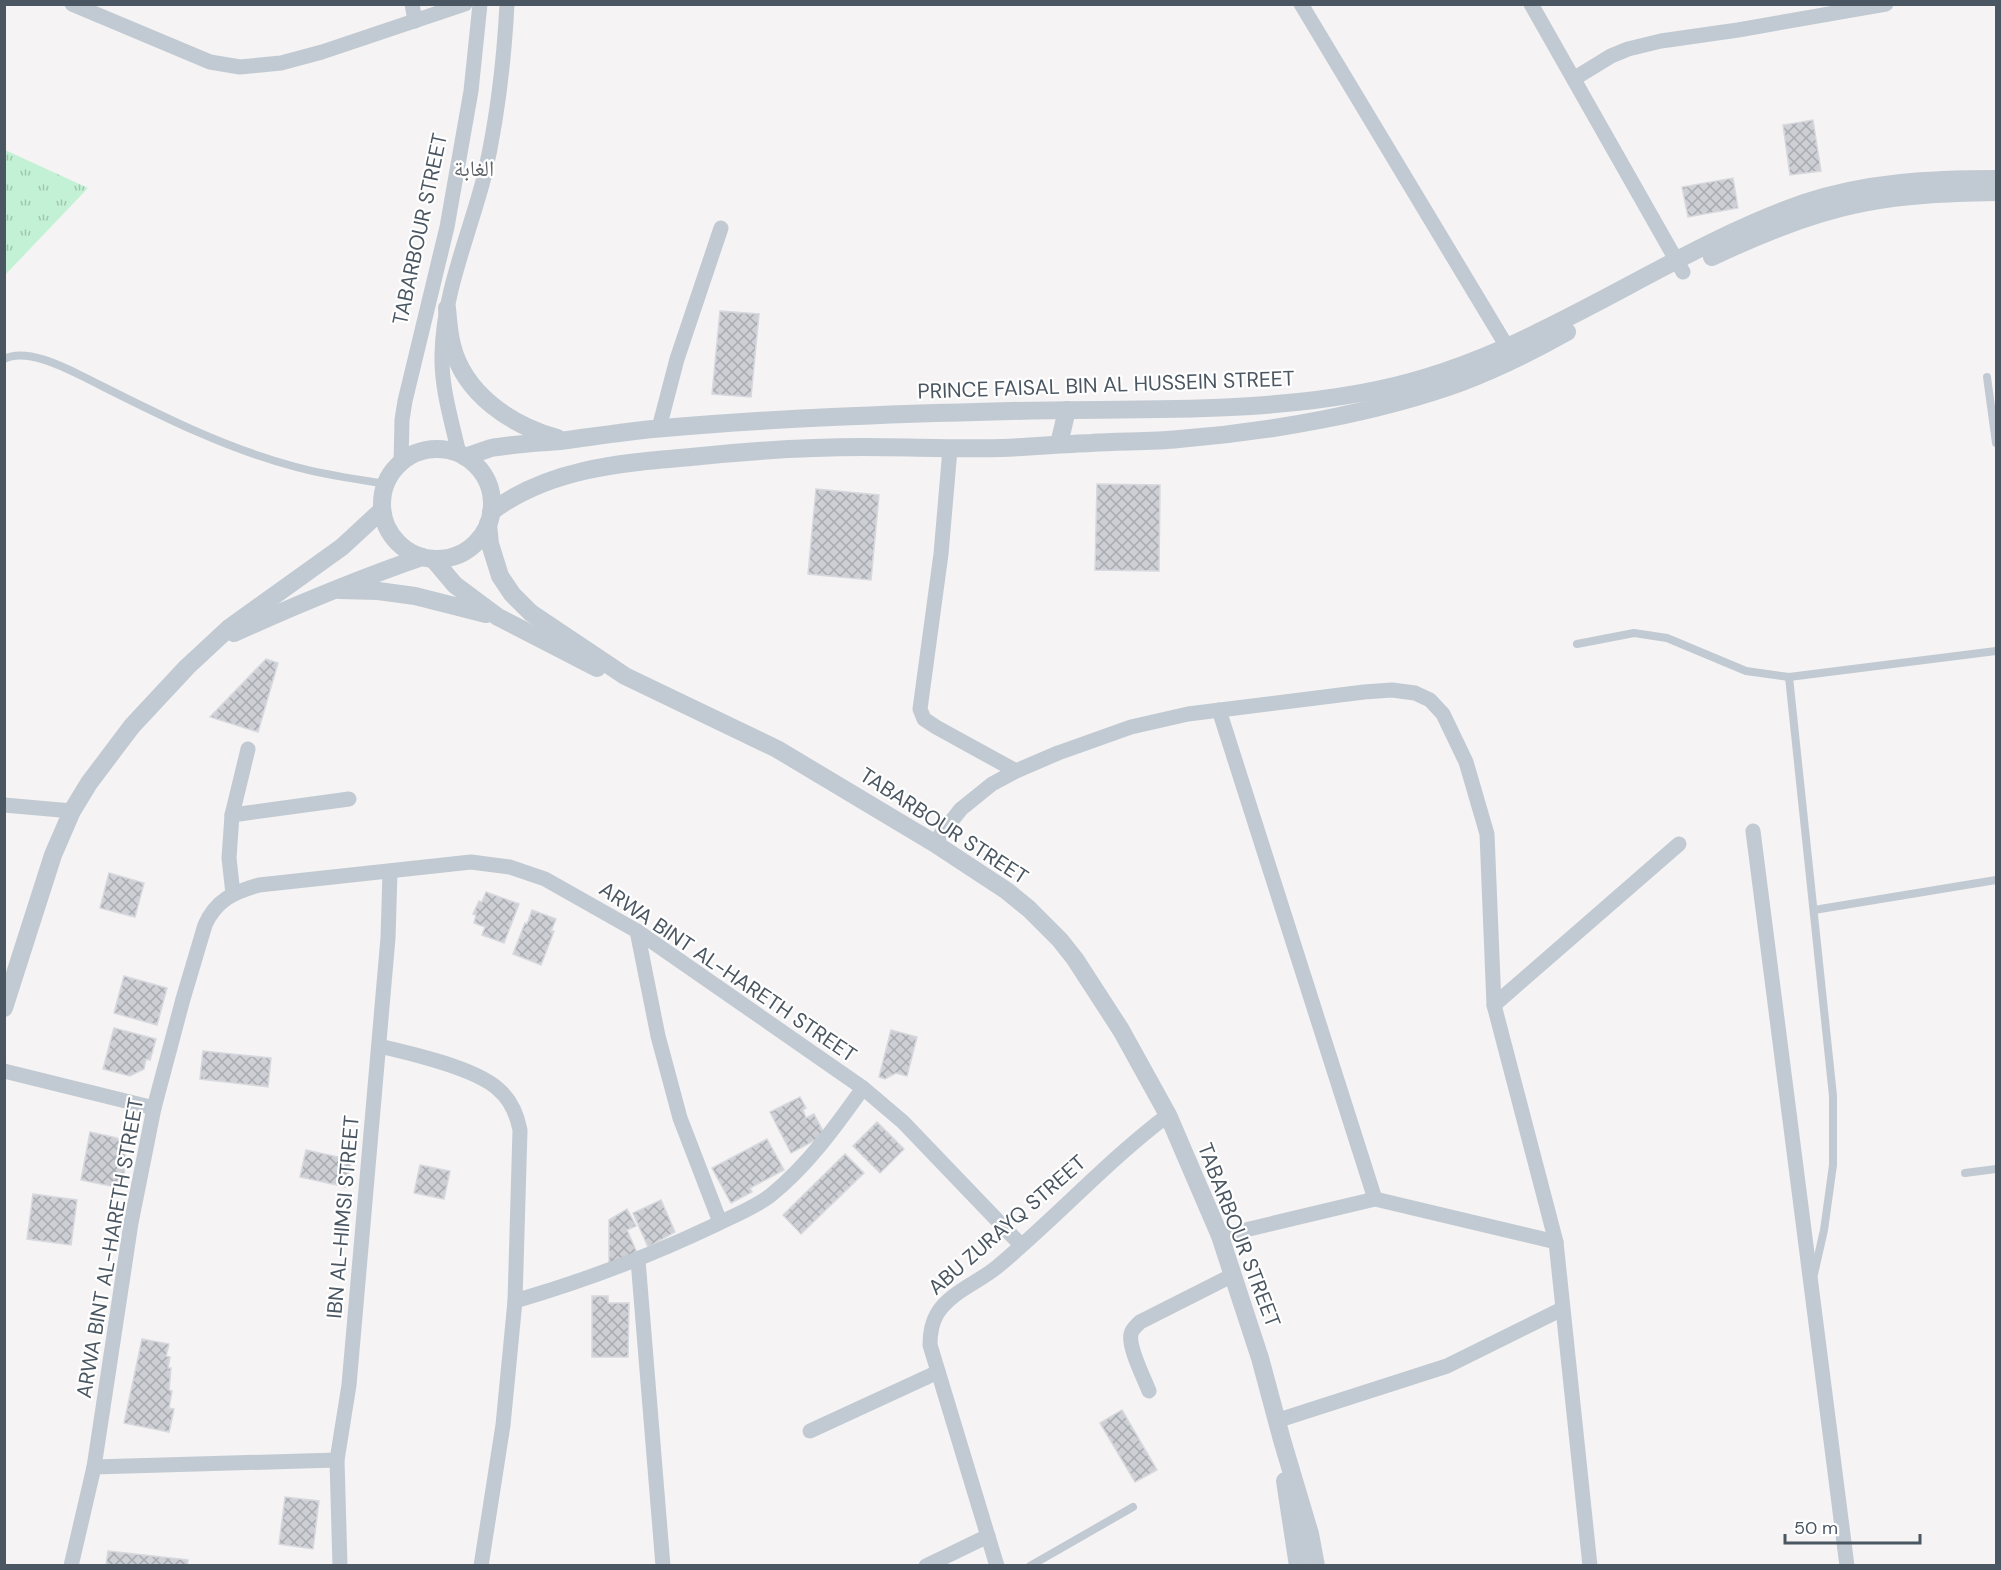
<svg xmlns="http://www.w3.org/2000/svg" width="2001" height="1570" viewBox="0 0 2001 1570" font-family="'DM Sans','Noto Naskh Arabic',sans-serif">
  <style>
    .grass { fill: url(#grass-tufts) }
    .building { fill: url(#building-cross-hatch); stroke: #d7d9de; stroke-width: 1.5 }
    .lines { fill: none; stroke-linecap: round; stroke-linejoin: round }
    .service { stroke: #c1cad2; stroke-width: 8 }
    .minor { stroke: #c1cad2; stroke-width: 15 }
    .tertiary { stroke: #c1cad2; stroke-width: 18 }
    .labels { text-anchor: middle; stroke-width: 4.5; stroke-linejoin: round; paint-order: stroke }
    .street-label { font-size: 21px; fill: #4a5661; stroke: #fff }
    .neighbourhood-label { font-size: 22px; fill: #5f6368; stroke: #fff }
  </style>
  <defs>
    <pattern id="grass-tufts" width="24" height="20" patternUnits="userSpaceOnUse" patternTransform="scale(1.5)"><rect width="24" height="20" fill="#c3f1d5"/><path d="M3 7l-1-3M5 7V3M7 7l1-3M15 17l-1-3M17 17v-4M19 17l1-3" fill="none" stroke="#a0c6b0"/></pattern>
    <pattern id="building-cross-hatch" width="8" height="8" patternUnits="userSpaceOnUse" patternTransform="scale(1.5)"><rect width="8" height="8" fill="#cdcfd5"/><path d="M0 0l8 8M0 8l8-8" fill="none" stroke="#a8abb0"/></pattern>
  </defs>
  <rect width="100%" height="100%" fill="#f5f3f3"/>
  <!-- grass -->
  <polygon class="grass" points="5,150 88,188 5,275"/>
  <!-- building -->
  <g class="building">
    <polygon points="1813,120 1821,171 1790,175 1783,125"/>
    <polygon points="1733,178 1738,208 1688,217 1682,187"/>
    <polygon points="720,311 759,314 751,397 712,394"/>
    <polygon points="1097,484 1160,485 1159,571 1095,570"/>
    <polygon points="816,489 879,495 871,580 808,574"/>
    <polygon points="266,659 278,663 258,732 210,717"/>
    <polygon points="109,873 144,883 135,917 100,908"/>
    <polygon points="486,892 519,904 504,943 482,935 485,927 474,923 476,915 473,914 479,901 482,902"/>
    <polygon points="532,910 556,919 551,931 554,931 541,965 513,954 525,923 527,924"/>
    <polygon points="124,976 167,988 157,1025 114,1013"/>
    <polygon points="114,1028 156,1039 150,1060 146,1059 144,1069 130,1076 103,1069"/>
    <polygon points="891,1030 917,1037 907,1076 896,1073 885,1079 879,1077"/>
    <polygon points="203,1051 271,1058 268,1087 200,1079"/>
    <polygon points="800,1097 806,1108 803,1110 806,1118 814,1114 825,1135 791,1153 770,1112"/>
    <polygon points="877,1122 904,1149 880,1173 853,1146"/>
    <polygon points="90,1132 117,1138 122,1144 127,1160 121,1188 81,1180"/>
    <polygon points="767,1139 784,1170 750,1188 752,1192 731,1203 712,1168"/>
    <polygon points="306,1150 352,1160 346,1187 300,1177"/>
    <polygon points="845,1154 864,1173 801,1234 783,1215"/>
    <polygon points="420,1165 450,1171 444,1199 414,1193"/>
    <polygon points="33,1194 77,1200 71,1245 27,1239"/>
    <polygon points="661,1200 675,1232 648,1247 633,1213"/>
    <polygon points="627,1209 636,1226 627,1230 638,1255 609,1267 609,1220"/>
    <polygon points="592,1296 608,1296 608,1303 629,1303 628,1357 592,1357"/>
    <polygon points="142,1339 169,1344 166,1356 170,1357 168,1368 171,1368 169,1390 172,1391 169,1408 174,1409 169,1432 124,1423"/>
    <polygon points="1122,1410 1157,1470 1135,1482 1100,1423"/>
    <polygon points="285,1497 319,1501 313,1549 279,1544"/>
    <polygon points="108,1551 188,1560 187,1566 106,1566"/>
  </g>
  <g class="lines">
    <!-- service -->
    <g class="service">
      <path d="M 4,359 C 26,348 62,366 82,376 C 152,411 220,447 296,467 C 325,475 356,479 386,484"/>
      <polyline points="1987,377 1996,443"/>
      <polyline points="1577,644 1634,633 1667,638 1746,671 1789,677 1996,651"/>
      <polyline points="1789,677 1833,1096 1833,1165 1824,1230 1814,1274"/>
      <polyline points="1814,910 1996,880"/>
      <polyline points="1965,1173 1996,1169"/>
      <polyline points="1030,1566 1133,1507"/>
    </g>
    <!-- minor -->
    <g class="minor">
      <polyline points="72,4 210,62 240,67 281,63 322,52 465,4"/>
      <polyline points="412,4 415,21"/>
      <polyline points="1301,4 1512,355"/>
      <polyline points="1531,4 1683,272"/>
      <polyline points="1575,78 1611,56 1628,49 1661,41 1738,30 1886,4"/>
      <polyline points="659,428 677,359 721,228"/>
      <polyline points="950,449 941,554 920,709 924,719 936,727 1016,771"/>
      <path d="M 459,454 C 452,422 441,388 442,355 C 443,293 469,236 484,177 C 497,121 504,62 507,4"/>
      <polyline points="401,463 402,420 405,401 447,227 471,91 480,4"/>
      <polyline points="1219,710 1375,1199"/>
      <polyline points="4,805 72,811"/>
      <polyline points="232,815 349,799"/>
      <polyline points="1753,831 1847,1566"/>
      <polyline points="934,843 961,809 992,784 1016,771 1058,753 1131,727 1188,714 1364,692 1392,690 1415,693 1430,700 1443,714 1466,762 1487,834 1494,1005 1556,1242 1590,1566"/>
      <polyline points="233,894 229,858 232,815 248,749"/>
      <polyline points="637,931 658,1036 680,1118 720,1222"/>
      <polyline points="1494,1005 1679,844"/>
      <path d="M 379,1046 C 410,1053 475,1068 498,1089 C 510,1099 517,1115 520,1130 L 515,1301 L 503,1425 L 481,1566"/>
      <polyline points="4,1071 154,1108"/>
      <polyline points="1220,1236 1375,1199 1556,1242"/>
      <polyline points="638,1260 663,1566"/>
      <path d="M 515,1301 C 584,1281 650,1256 715,1225 C 733,1216 756,1207 771,1195 C 808,1165 836,1126 863,1088"/>
      <path d="M 1149,1391 C 1144,1378 1128,1347 1131,1334 C 1132,1329 1136,1326 1140,1322 L 1233,1275"/>
      <polyline points="1276,1421 1447,1366 1562,1309"/>
      <polyline points="810,1431 938,1372"/>
      <polyline points="94,1467 337,1460"/>
      <path d="M 71,1566 L 94,1467 L 131,1223 L 154,1108 L 183,999 L 205,925 C 216,900 234,892 259,885 L 471,862 L 510,867 L 545,879 L 637,931 L 863,1088 L 903,1122 L 1021,1245"/>
      <polyline points="340,1566 337,1460 349,1385 388,938 390,872"/>
      <polyline points="926,1566 988,1536"/>
      <path d="M 997,1566 L 930,1345 C 930,1334 931,1324 937,1314 C 949,1293 979,1282 997,1267 C 1056,1218 1107,1161 1168,1115"/>
    </g>
    <!-- tertiary -->
    <g class="tertiary">
      <path d="M 1712,257 C 1760,234 1811,213 1863,203 C 1907,194 1952,193 1996,192"/>
      <path d="M 447,308 C 448,320 449,333 452,345 C 464,394 511,425 557,438"/>
      <polyline points="1059,444 1067,410"/>
      <circle cx="437" cy="504" r="55"/>
      <path d="M 465,457 L 491,448 C 514,444 537,443 560,441 C 591,437 622,432 653,429 C 772,418 892,414 1011,411 C 1128,408 1246,414 1361,393 C 1526,365 1651,257 1804,203 C 1866,182 1931,179 1996,179"/>
      <path d="M 491,512 C 549,468 621,463 691,457 C 748,451 806,447 863,447 C 909,447 955,449 1002,448 C 1031,447 1061,444 1091,443 C 1120,441 1150,442 1179,439 C 1269,432 1377,413 1462,382 C 1499,368 1533,351 1567,332"/>
      <polyline points="488,524 490,544 500,576 512,594 531,613 625,676 777,749 934,843 1007,891 1029,909 1060,940 1075,959 1121,1030 1168,1115 1220,1236 1260,1358 1282,1440 1310,1534 1316,1566"/>
      <polyline points="433,559 455,585 498,617 597,668"/>
      <polyline points="339,590 378,591 415,596 486,614"/>
      <path d="M 234,633 C 296,605 358,579 422,557"/>
      <polyline points="4,1008 53,855 72,811 89,783 132,726 187,667 229,628 342,547 382,510"/>
      <polyline points="1285,1481 1298,1566"/>
    </g>
  </g>
  <g class="labels">
    <!-- street labels -->
    <g class="street-label">
      <text transform="translate(420 229) rotate(-78)" y="7">TABARBOUR STREET</text>
      <text transform="translate(1106 385) rotate(-2)" y="7">PRINCE FAISAL BIN AL HUSSEIN STREET</text>
      <text transform="translate(944 826) rotate(33)" y="7">TABARBOUR STREET</text>
      <text transform="translate(728 972) rotate(34)" y="7">ARWA BINT AL-HARETH STREET</text>
      <text transform="translate(343 1217) rotate(-85)" y="7">IBN AL-HIMSI STREET</text>
      <text transform="translate(1007 1225) rotate(-41)" y="7">ABU ZURAYQ STREET</text>
      <text transform="translate(1239 1235) rotate(69)" y="7">TABARBOUR STREET</text>
      <text transform="translate(110 1248) rotate(-80)" y="7">ARWA BINT AL-HARETH STREET</text>
    </g>
    <!-- neighbourhood labels -->
    <g class="neighbourhood-label">
      <text x="474" y="176">الغابة</text>
    </g>
  </g>
  <!-- border -->
  <rect width="2001" height="1570" fill="none" stroke="#4a5661" stroke-width="12"/>
  <!-- scale -->
  <path d="M1785 1534v9h135v-9" fill="none" stroke="#4a5661" stroke-width="3"/>
  <text x="1794" y="1534" font-size="18" fill="#4a5661" stroke="#ffffff" stroke-width="4.5" paint-order="stroke">50 m</text>
</svg>
